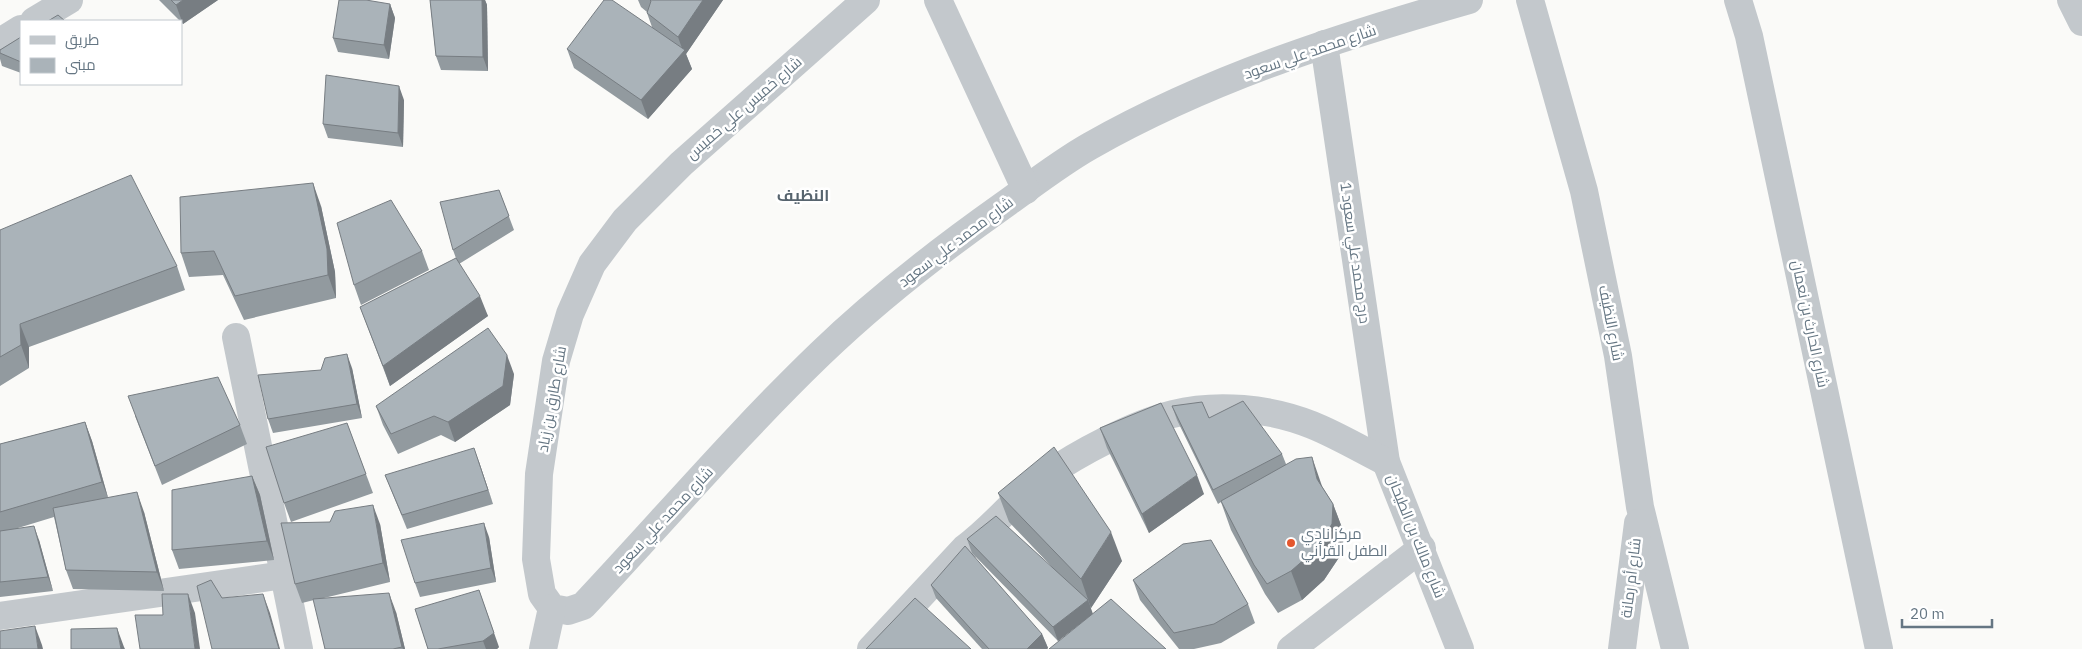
<svg xmlns="http://www.w3.org/2000/svg" width="2082" height="649" viewBox="0 0 2082 649" font-family="'IBM Plex Sans',Cairo,sans-serif">
  <style>
    .lines { fill: none; stroke-linecap: round; stroke-linejoin: round }
    .street { stroke: #c3c8cc; stroke-width: 28 }
    .wall { fill: #929a9f }
    .shaded-wall { fill: #777d82 }
    .building { fill: #aab3b9; stroke: #777d82 }
    .poi-dot { fill: #e4572e; stroke: #fff; stroke-width: 2 }
    .labels { text-anchor: middle; stroke-width: 5; stroke-linejoin: round; paint-order: stroke }
    .street-label { font-size: 15px; fill: #657683; stroke: #fff }
    .poi-label { font-size: 15px; fill: #657683; stroke: #fff; text-anchor: start }
    .neighbourhood-label { font-size: 16px; font-weight: bold; fill: #57646e; stroke: #fff }
  </style>
  <rect width="100%" height="100%" fill="#fafaf8"/>
  <g class="lines">
    <!-- street -->
    <g class="street">
      <path d="M 866,0 L 681,164 L 625,220 L 592,264 L 570,314 L 556,361 L 539,474 L 536,559 L 542,594 L 552,608 L 568,611 L 583,606 C 662,522 737,434 820,354 C 877,299 939,251 1004,205 C 1032,185 1060,163 1090,146 C 1208,79 1339,37 1469,0"/>
      <polyline points="938,0 1026,190"/>
      <polyline points="1530,0 1584,191 1618,356 1640,507 1675,649"/>
      <polyline points="1738,0 1749,36 1879,649"/>
      <polyline points="2071,0 2082,22"/>
      <polyline points="34,21 69,0"/>
      <polyline points="0,42 21,29"/>
      <polyline points="1324,44 1386,462 1460,649"/>
      <polyline points="236,337 299,649"/>
      <polyline points="0,616 284,575"/>
      <polyline points="543,649 552,608"/>
      <path d="M 871,649 L 965,548 C 994,527 1016,497 1044,477 C 1078,453 1133,424 1173,414 C 1217,403 1270,408 1312,425 C 1337,435 1362,450 1386,462"/>
      <polyline points="1291,649 1422,548"/>
      <polyline points="1622,649 1638,523"/>
    </g>
  </g>
  <!-- wall -->
  <g class="wall">
    <polygon points="159,0 218,0 183,24"/>
    <polygon points="430,0 485,0 487,5 488,71 441,70 436,56"/>
    <polygon points="638,0 723,0 686,54 692,69 648,119 574,68 567,49 652,27 647,13 647,12 641,7"/>
    <polygon points="390,4 395,18 389,59 338,52 333,38"/>
    <polygon points="21,37 21,73 2,66 0,59 0,50"/>
    <polygon points="404,100 403,147 328,138 323,124"/>
    <polygon points="499,190 514,230 459,264 488,316 390,386 360,307 457,261 453,250"/>
    <polygon points="321,206 335,272 336,298 244,320 223,275 189,277 181,253"/>
    <polygon points="0,230 177,266 185,290 29,347 29,368 0,386"/>
    <polygon points="422,251 429,270 361,305 354,285"/>
    <polygon points="352,368 362,418 273,433 268,419"/>
    <polygon points="514,374 510,405 455,442 441,435 398,454 383,425 376,406"/>
    <polygon points="1172,406 1209,418 1282,454 1286,464 1323,488 1333,504 1344,533 1342,553 1324,580 1302,600 1278,613 1265,594 1231,530 1221,502 1218,504 1177,420"/>
    <polygon points="135,416 240,425 247,444 162,485"/>
    <polygon points="85,422 92,441 108,498 144,512 164,591 73,589 66,570 54,517 18,528 39,540 53,591 0,597 0,444"/>
    <polygon points="347,423 373,493 291,522 284,503"/>
    <polygon points="1100,428 1204,494 1149,533 1107,448"/>
    <polygon points="479,462 493,504 407,529 385,475"/>
    <polygon points="252,476 260,495 274,560 179,569 172,550"/>
    <polygon points="998,493 1122,561 1091,608 1090,606 1092,614 1058,641 972,553 967,539 1052,567 1009,522"/>
    <polygon points="380,524 390,582 324,598 396,612 405,649 325,649 314,600 302,603 295,584"/>
    <polygon points="489,537 496,582 420,597 415,583"/>
    <polygon points="1133,580 1248,604 1255,623 1221,643 1194,649 1179,649 1140,600"/>
    <polygon points="931,585 1042,634 1048,648 1047,649 982,649 936,598"/>
    <polygon points="415,609 499,647 497,649 428,649"/>
  </g>
  <!-- shaded-wall -->
  <g class="shaded-wall">
    <polygon points="183,0 218,0 183,24 176,5"/>
    <polygon points="482,0 485,0 487,5 488,71 483,57"/>
    <polygon points="703,0 723,0 686,54 692,69 648,119 641,100 683,51 678,37"/>
    <polygon points="390,4 395,18 389,59 384,45"/>
    <polygon points="399,86 404,100 403,147 398,133"/>
    <polygon points="313,183 321,206 335,272 336,298 328,275"/>
    <polygon points="480,296 488,316 390,386 383,366"/>
    <polygon points="20,324 29,347 29,368 21,345"/>
    <polygon points="347,354 352,368 362,418 357,404"/>
    <polygon points="507,355 514,374 510,405 455,442 448,422"/>
    <polygon points="85,422 92,441 109,501 102,482"/>
    <polygon points="474,448 479,462 493,504 488,490"/>
    <polygon points="1312,457 1322,486 1328,508 1317,479"/>
    <polygon points="1197,475 1204,494 1149,533 1142,514"/>
    <polygon points="252,476 260,495 274,560 267,541"/>
    <polygon points="137,492 144,512 164,591 157,572"/>
    <polygon points="1333,504 1344,533 1342,553 1324,580 1302,600 1291,571"/>
    <polygon points="373,505 380,524 390,582 383,563"/>
    <polygon points="484,523 489,537 496,582 491,568"/>
    <polygon points="34,526 39,540 53,591 48,577"/>
    <polygon points="1111,532 1122,561 1091,608 1081,579"/>
    <polygon points="479,590 499,647 497,649 486,649 483,641"/>
    <polygon points="389,593 396,612 405,649 403,649 402,647"/>
    <polygon points="188,594 195,613 200,649 195,649"/>
    <polygon points="263,594 270,613 280,649 279,649"/>
    <polygon points="1088,600 1093,614 1058,641 1053,627"/>
    <polygon points="35,626 42,645 43,649 38,649"/>
    <polygon points="117,628 124,647 125,649 121,649"/>
    <polygon points="1042,634 1048,648 1047,649 1027,649"/>
  </g>
  <!-- building -->
  <g class="building">
    <polygon points="171,0 183,0 176,5"/>
    <polygon points="339,0 366,0 390,4 384,45 333,38"/>
    <polygon points="430,0 482,0 483,57 436,56"/>
    <polygon points="604,0 612,0 685,50 641,100 567,49"/>
    <polygon points="650,0 703,0 678,37 647,13 651,1"/>
    <polygon points="58,15 65,21 48,21"/>
    <polygon points="21,37 21,62 0,53 0,50"/>
    <polygon points="326,75 399,86 398,133 323,124"/>
    <polygon points="131,175 177,266 20,324 21,345 0,357 0,230"/>
    <polygon points="313,183 327,249 328,275 235,296 214,251 181,253 180,197"/>
    <polygon points="499,190 509,216 453,250 440,202"/>
    <polygon points="391,200 422,251 354,285 337,223"/>
    <polygon points="456,258 480,296 383,366 360,307"/>
    <polygon points="488,328 507,355 503,386 448,422 434,416 391,434 376,406"/>
    <polygon points="347,354 357,404 268,419 258,375 321,370 325,358"/>
    <polygon points="218,377 240,425 155,466 128,396"/>
    <polygon points="1243,401 1282,454 1213,490 1172,406 1202,402 1209,418"/>
    <polygon points="1161,403 1197,475 1142,514 1100,428"/>
    <polygon points="85,422 102,482 0,512 0,444"/>
    <polygon points="347,423 366,474 284,503 266,447"/>
    <polygon points="1054,447 1111,532 1081,579 998,493"/>
    <polygon points="474,448 488,490 402,515 385,475"/>
    <polygon points="1312,457 1317,479 1333,504 1332,524 1314,551 1291,571 1267,584 1254,565 1221,501 1296,459"/>
    <polygon points="252,476 267,541 172,550 172,490"/>
    <polygon points="137,492 157,572 66,570 53,508"/>
    <polygon points="373,505 383,563 295,584 281,523 330,522 335,511"/>
    <polygon points="996,516 1088,600 1053,627 967,539"/>
    <polygon points="484,523 491,568 415,583 401,540"/>
    <polygon points="34,526 48,577 0,582 0,531"/>
    <polygon points="1211,540 1248,604 1214,624 1174,633 1133,580 1183,544"/>
    <polygon points="965,546 1042,634 1027,649 989,649 931,585"/>
    <polygon points="211,580 222,598 263,594 279,649 212,649 197,586"/>
    <polygon points="479,590 494,633 483,641 438,649 428,649 415,609"/>
    <polygon points="389,593 402,647 393,649 325,649 313,599"/>
    <polygon points="162,594 188,594 195,649 140,649 135,615 163,615"/>
    <polygon points="915,598 971,649 866,649"/>
    <polygon points="1111,599 1166,649 1049,649"/>
    <polygon points="35,626 38,649 0,649 0,631"/>
    <polygon points="117,628 121,649 71,649 71,629"/>
  </g>
  <!-- markers -->
  <circle class="poi-dot" cx="1291" cy="543" r="5"/>
  <g class="labels">
    <!-- street labels -->
    <g class="street-label">
      <text transform="translate(1310 52) rotate(-19)" y="5">شارع محمد علي سعود</text>
      <text transform="translate(744 108) rotate(-41)" y="5">شارع خميس علي خميس</text>
      <text transform="translate(956 242) rotate(-37)" y="5">شارع محمد علي سعود</text>
      <text transform="translate(1355 253) rotate(82)" y="5">درج محمد علي سعود 1</text>
      <text transform="translate(1611 323) rotate(79)" y="5">شارع النظيف</text>
      <text transform="translate(1810 324) rotate(78)" y="5">شارع الحارث بن نعمان</text>
      <text transform="translate(552 399) rotate(-80)" y="5">شارع طارق بن زياد</text>
      <text transform="translate(663 520) rotate(-47)" y="5">شارع محمد علي سعود</text>
      <text transform="translate(1416 536) rotate(68)" y="5">شارع مالك بن الطيحان</text>
      <text transform="translate(1631 578) rotate(-83)" y="5">شارع أم رمانة</text>
    </g>
    <!-- poi labels -->
    <g class="poi-label">
      <text x="1301" y="539">مركز نادي<tspan x="1301" dy="17">الطفل القرأني</tspan></text>
    </g>
    <!-- neighbourhood labels -->
    <g class="neighbourhood-label">
      <text x="803" y="201">النظيف</text>
    </g>
  </g>
  <!-- legend -->
  <rect x="20" y="20" width="162" height="65" fill="#ffffff" stroke="#c1c8cd"/>
  <rect x="30" y="36" width="25" height="8" fill="#c3c8cc" stroke="#c1c8cd"/>
  <text x="65" y="45" font-size="15" fill="#657683">طريق</text>
  <rect x="30" y="58" width="25" height="15" fill="#aab3b9" stroke="#c1c8cd"/>
  <text x="65" y="70" font-size="15" fill="#657683">مبنى</text>
  <!-- scale -->
  <path d="M1902 619v8h90v-8" fill="none" stroke="#657683" stroke-width="2.5"/>
  <text x="1910" y="619" font-size="15" fill="#657683" stroke="#ffffff" stroke-width="4" paint-order="stroke">20 m</text>
</svg>
